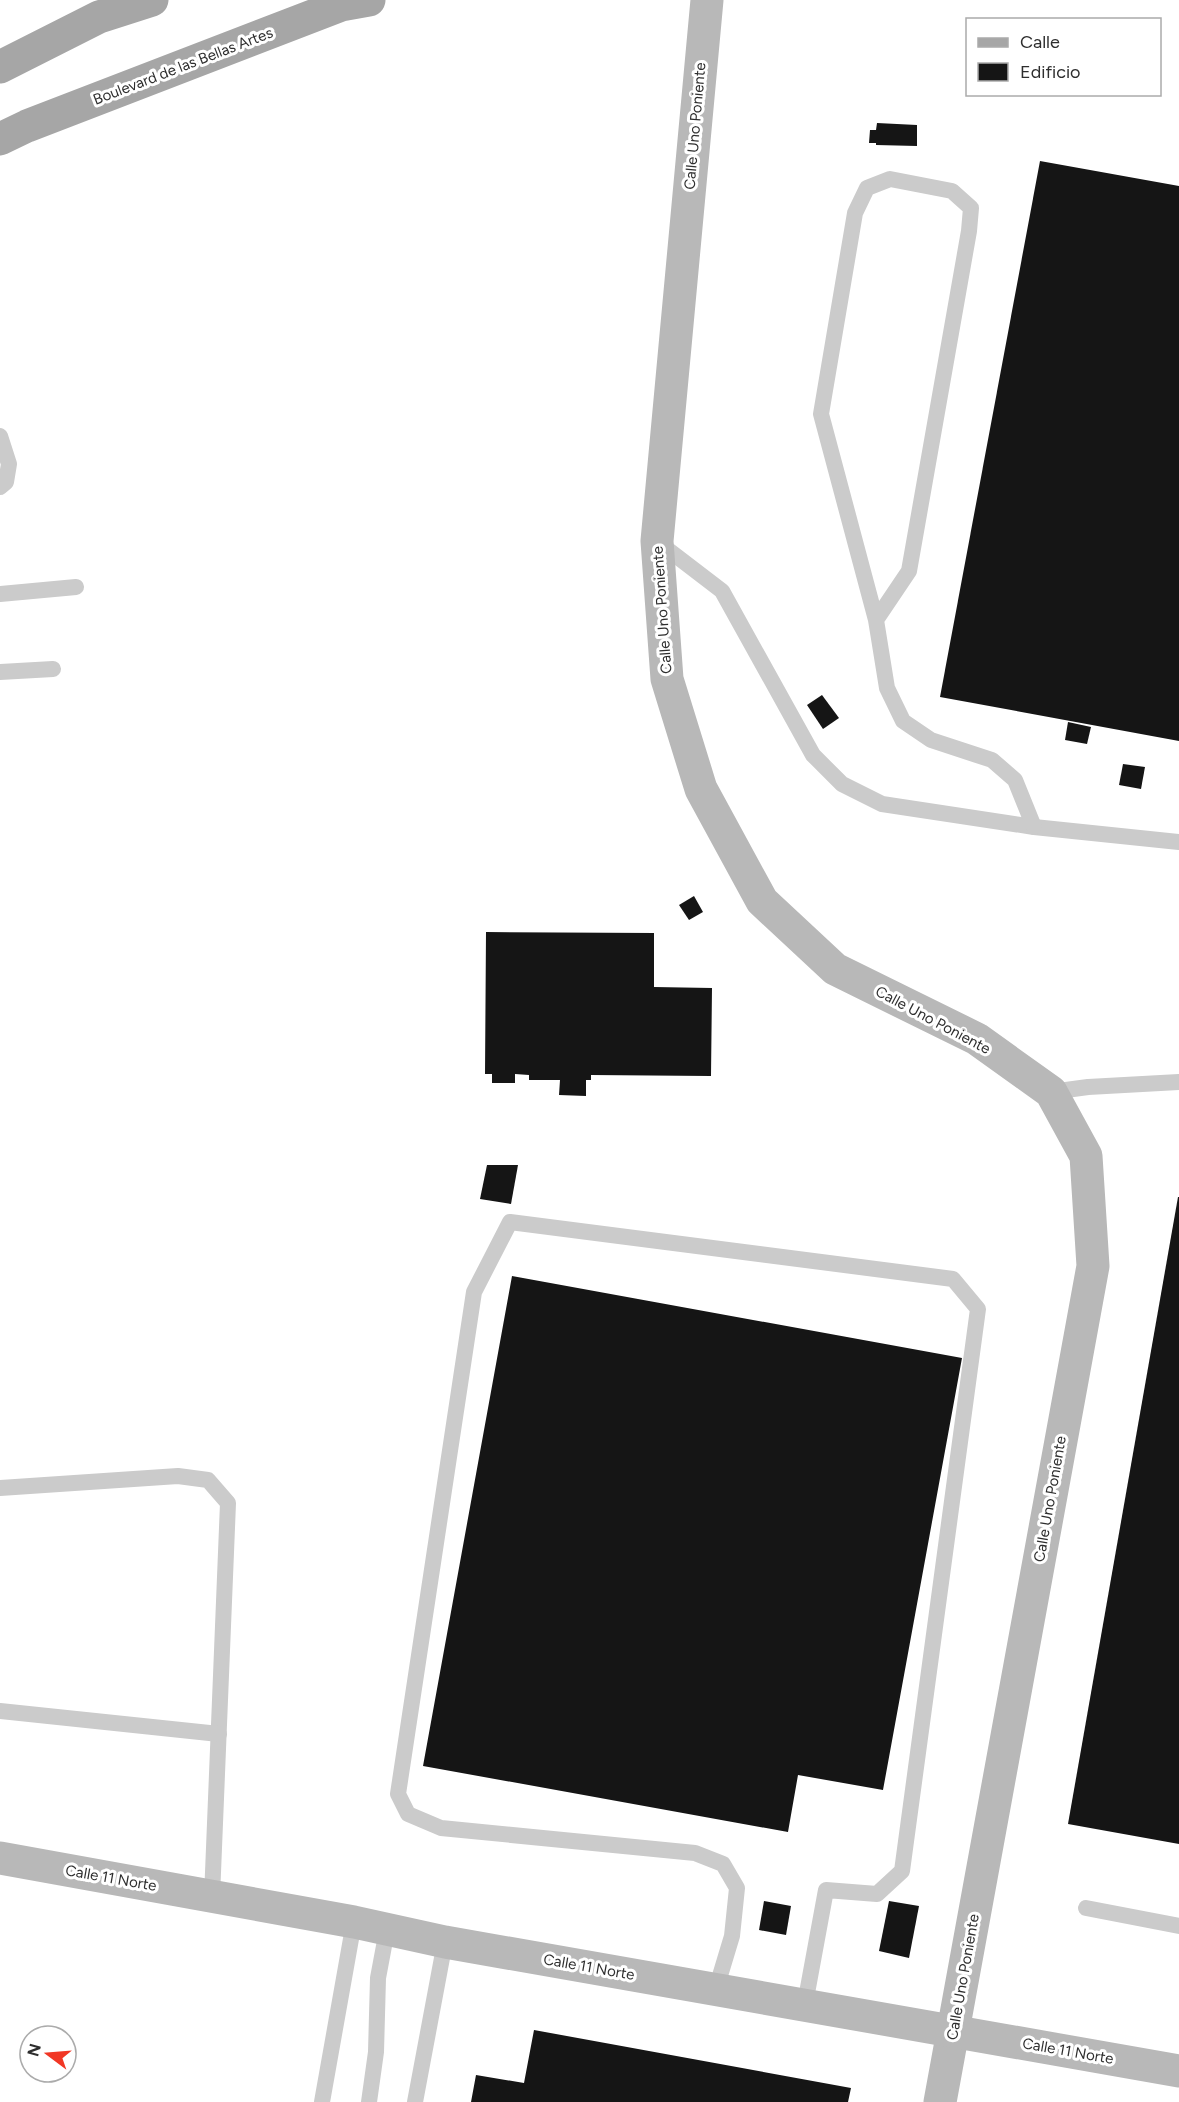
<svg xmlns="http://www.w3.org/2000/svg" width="1179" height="2102" viewBox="0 0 1179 2102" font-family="Figtree,sans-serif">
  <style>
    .building { fill: #151515 }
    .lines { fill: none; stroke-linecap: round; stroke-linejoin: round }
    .lane { stroke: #cbcbcb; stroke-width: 16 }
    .secondary { stroke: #b8b8b8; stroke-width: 33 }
    .primary { stroke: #a6a6a6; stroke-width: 33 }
    .labels { text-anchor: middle; stroke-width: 6; stroke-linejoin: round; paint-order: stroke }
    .street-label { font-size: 15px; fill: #2e2e2e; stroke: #fff }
  </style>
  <rect width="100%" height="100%" fill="#fff"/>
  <!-- building -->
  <g class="building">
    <polygon points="877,123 917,125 917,146 876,145 876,143 869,143 870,130 876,130"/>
    <polygon points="1040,161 1179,186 1179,741 940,697"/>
    <polygon points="822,695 839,718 823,729 807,705"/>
    <polygon points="1068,722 1091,727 1087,744 1065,740"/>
    <polygon points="1123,764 1145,767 1141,789 1119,785"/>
    <polygon points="694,896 703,912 689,920 679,905"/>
    <polygon points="486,932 654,933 654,987 712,988 711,1076 591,1075 591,1080 586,1080 586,1096 559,1095 560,1080 529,1080 529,1075 515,1074 515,1083 492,1083 492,1074 485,1074"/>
    <polygon points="487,1165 518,1165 511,1204 480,1199"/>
    <polygon points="1178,1197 1179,1197 1179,1844 1068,1824"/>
    <polygon points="512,1276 962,1358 883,1790 798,1775 788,1832 423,1766"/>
    <polygon points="764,1901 791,1906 786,1935 759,1930"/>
    <polygon points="889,1901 919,1906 909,1958 879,1951"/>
    <polygon points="534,2030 851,2088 848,2102 471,2102 476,2075 524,2083"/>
  </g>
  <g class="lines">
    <!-- lane -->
    <g class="lane">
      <polyline points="0,436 9,464 6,482 0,487"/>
      <polyline points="658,542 722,591 813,755 842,784 882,804 1034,827 1179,842"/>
      <polyline points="0,594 76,587"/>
      <polyline points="876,620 909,571 969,231 971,208 952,191 890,179 867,188 855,213 821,414 876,620 887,688 903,721 931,740 992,760 1015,780 1034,827"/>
      <polyline points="0,672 53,669"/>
      <polyline points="1051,1092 1088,1087 1179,1082"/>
      <polyline points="0,1488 178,1476 208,1480 228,1503 212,1897"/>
      <polyline points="0,1711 219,1734"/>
      <polyline points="1086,1908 1179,1926"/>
      <polyline points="716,1989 732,1936 737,1888 723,1864 695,1853 441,1828 408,1814 398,1794 474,1292 510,1222 953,1279 978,1309 902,1871 877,1894 826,1890 805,2004"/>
      <polyline points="322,2102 354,1922"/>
      <polyline points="369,2102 376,2052 378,1978 387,1930"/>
      <polyline points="415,2102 445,1942"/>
    </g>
    <!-- secondary -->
    <g class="secondary">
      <polyline points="707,0 657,541 667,679 701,789 762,901 835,969 977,1039 1051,1092 1086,1156 1093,1266 940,2102"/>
      <polyline points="0,1858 354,1922 445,1942 1179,2071"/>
    </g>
    <!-- primary -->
    <g class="primary">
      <polyline points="0,67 99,17 152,0"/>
      <polyline points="0,139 27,126 341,5 369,0"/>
    </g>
  </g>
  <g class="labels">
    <!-- street labels -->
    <g class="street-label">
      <text transform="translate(183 66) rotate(-21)" y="5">Boulevard de las Bellas Artes</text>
      <text transform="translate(695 126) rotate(-85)" y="5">Calle Uno Poniente</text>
      <text transform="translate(662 610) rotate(-94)" y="5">Calle Uno Poniente</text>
      <text transform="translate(933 1020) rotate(28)" y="5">Calle Uno Poniente</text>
      <text transform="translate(1050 1499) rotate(-80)" y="5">Calle Uno Poniente</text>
      <text transform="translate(111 1878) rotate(10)" y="5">Calle 11 Norte</text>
      <text transform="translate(589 1967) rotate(10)" y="5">Calle 11 Norte</text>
      <text transform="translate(963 1977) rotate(-80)" y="5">Calle Uno Poniente</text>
      <text transform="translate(1068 2051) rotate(10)" y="5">Calle 11 Norte</text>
    </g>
  </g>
  <!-- legend -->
  <rect x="966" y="18" width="195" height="78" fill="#ffffff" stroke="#ababab" stroke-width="1.5"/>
  <rect x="978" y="38" width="30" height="9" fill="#a6a6a6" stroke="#ababab" stroke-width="1.5"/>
  <text x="1020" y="48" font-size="18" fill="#2e2e2e">Calle</text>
  <rect x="978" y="63" width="30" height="18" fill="#151515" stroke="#ababab" stroke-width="1.5"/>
  <text x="1020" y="78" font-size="18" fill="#2e2e2e">Edificio</text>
  <!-- north arrow -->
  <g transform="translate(48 2054) rotate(286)"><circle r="28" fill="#ffffff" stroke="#ababab" stroke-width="1.5"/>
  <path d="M0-4.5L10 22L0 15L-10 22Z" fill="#f13725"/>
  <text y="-9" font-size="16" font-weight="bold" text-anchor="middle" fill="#2e2e2e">N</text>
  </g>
</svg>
